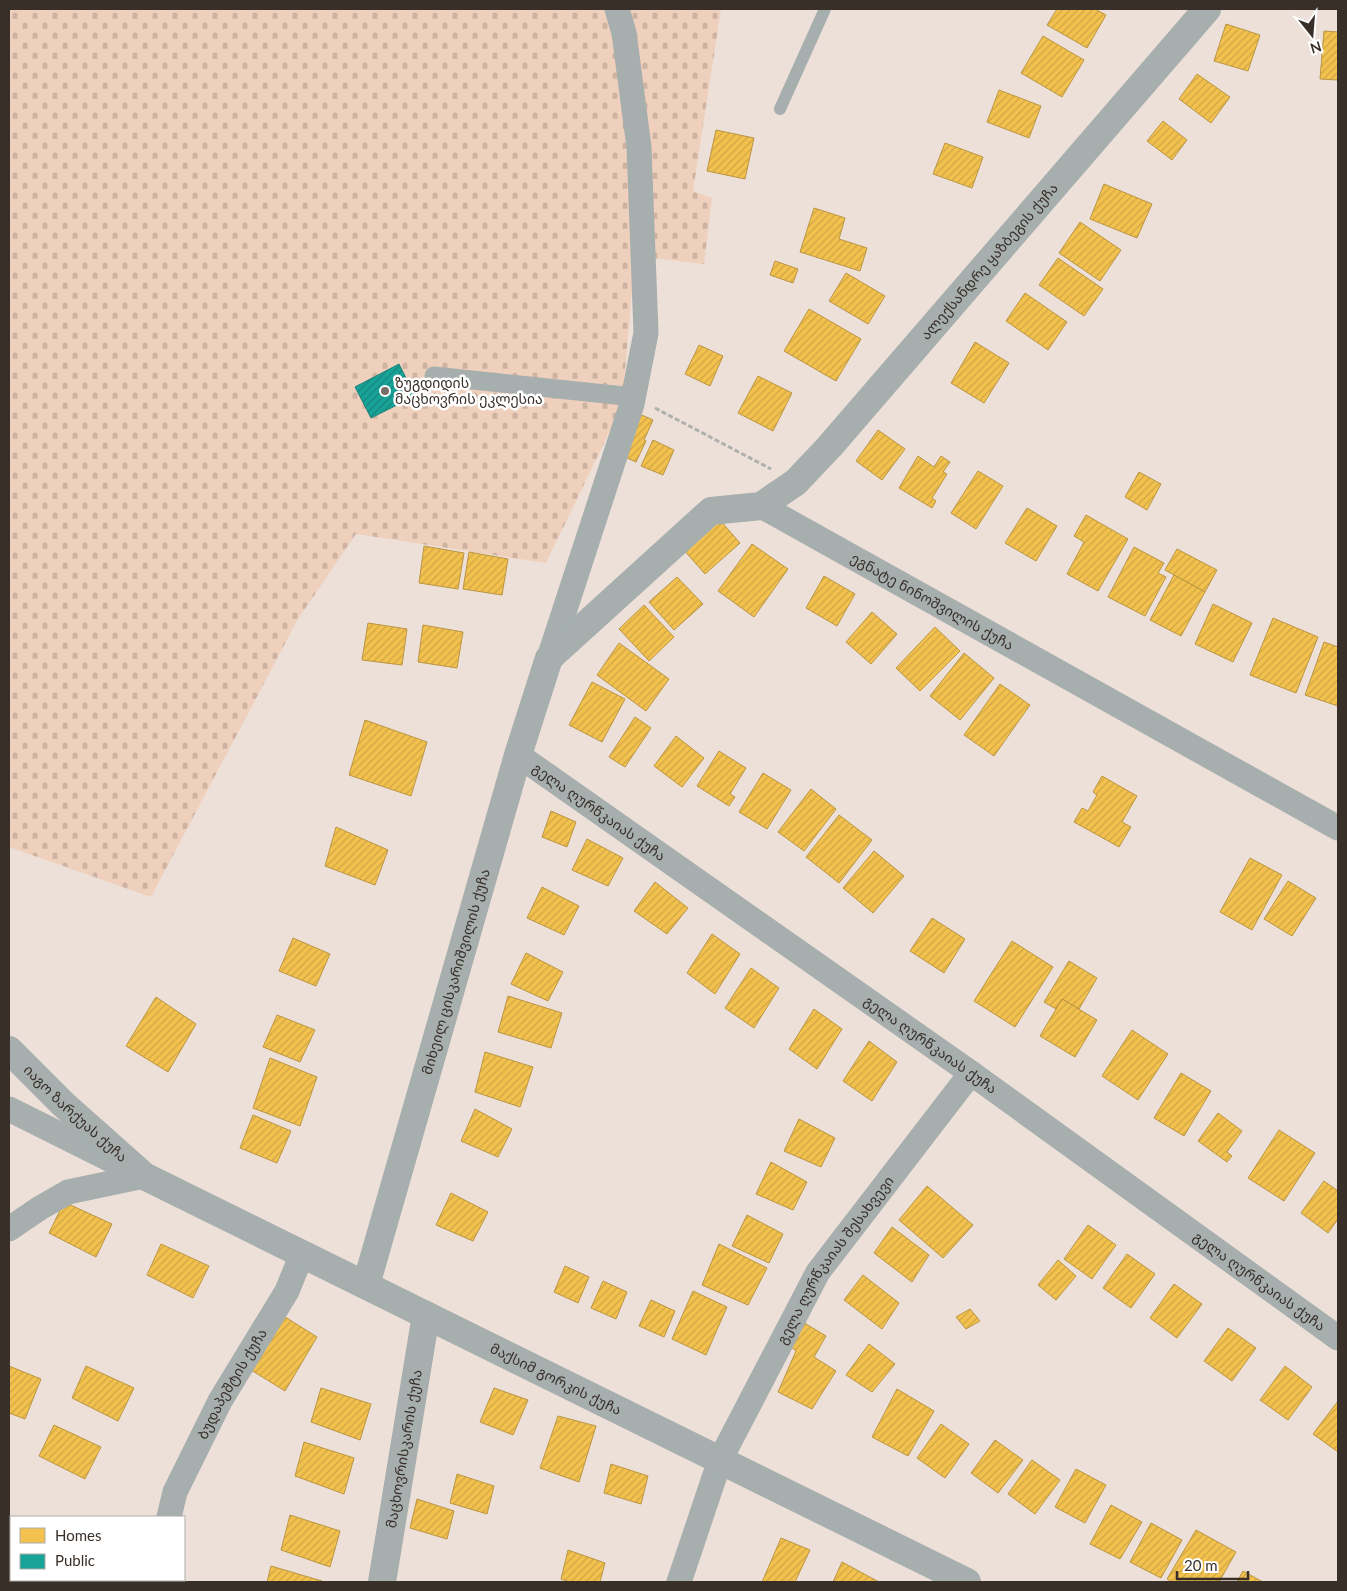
<svg xmlns="http://www.w3.org/2000/svg" width="1347" height="1591" viewBox="0 0 1347 1591" font-family="Lato,'Noto Sans Georgian',sans-serif">
  <style>
    .cemetery { fill: url(#cemetery-stones) }
    .homes { fill: url(#homes-hatch); stroke: #ba9543 }
    .public { fill: url(#public-hatch); stroke: #218077 }
    .lines { fill: none; stroke-linecap: round; stroke-linejoin: round }
    .path { stroke: #afb0ae; stroke-width: 3; stroke-dasharray: 5 2.5; stroke-linecap: butt }
    .service { stroke: #a6aeae; stroke-width: 12 }
    .pedestrian { stroke: #a6aeae; stroke-width: 19 }
    .minor { stroke: #a6aeae; stroke-width: 25 }
    .tertiary { stroke: #a6aeae; stroke-width: 28 }
    .poi-dot { fill: #776d66; stroke: #fff; stroke-width: 2 }
    .labels { text-anchor: middle; stroke-width: 5; stroke-linejoin: round; paint-order: stroke }
    .street-label { font-size: 14px; fill: #382f29; stroke: #fff }
    .poi-label { font-size: 14px; fill: #382f29; stroke: #fff; text-anchor: start }
  </style>
  <defs>
    <pattern id="cemetery-stones" width="16" height="16" patternUnits="userSpaceOnUse" patternTransform="scale(1.25)"><rect width="16" height="16" fill="#efd0bd"/><path d="M2 7V4a2 2 0 0 1 4 0v3zM10 15v-3a2 2 0 0 1 4 0v3z" fill="#ceb3a2"/></pattern>
    <pattern id="homes-hatch" width="6" height="6" patternUnits="userSpaceOnUse" patternTransform="scale(1.25)"><rect width="6" height="6" fill="#f2c14e"/><path d="M-1 1l2-2M0 6l6-6M5 7l2-2" fill="none" stroke="#d0a644"/></pattern>
    <pattern id="public-hatch" width="6" height="6" patternUnits="userSpaceOnUse" patternTransform="scale(1.25)"><rect width="6" height="6" fill="#17a398"/><path d="M-1 1l2-2M0 6l6-6M5 7l2-2" fill="none" stroke="#16857c"/></pattern>
  </defs>
  <rect width="100%" height="100%" fill="#ede0d8"/>
  <!-- cemetery -->
  <polygon class="cemetery" points="9,9 721,9 693,191 712,198 704,264 635,256 622,406 546,563 356,534 298,619 151,897 9,847"/>
  <!-- homes -->
  <g class="homes">
    <polygon points="1057,9 1095,9 1106,15 1087,48 1047,25"/>
    <polygon points="1226,24 1260,35 1248,71 1214,61"/>
    <polygon points="1324,31 1338,32 1338,80 1320,79"/>
    <polygon points="1043,36 1084,60 1062,97 1021,73"/>
    <polygon points="1197,74 1230,97 1211,123 1179,99"/>
    <polygon points="999,90 1041,106 1029,138 987,122"/>
    <polygon points="1163,121 1187,140 1172,160 1147,141"/>
    <polygon points="716,130 754,138 745,179 707,171"/>
    <polygon points="945,143 983,157 972,188 933,174"/>
    <polygon points="1104,184 1152,204 1137,238 1090,219"/>
    <polygon points="814,208 845,218 839,239 867,248 860,271 800,252"/>
    <polygon points="1080,222 1121,250 1100,281 1059,253"/>
    <polygon points="1058,258 1103,289 1084,316 1039,285"/>
    <polygon points="775,261 798,269 793,283 770,275"/>
    <polygon points="846,273 885,296 868,324 829,301"/>
    <polygon points="1025,293 1067,322 1048,350 1006,321"/>
    <polygon points="809,309 861,339 836,381 784,351"/>
    <polygon points="975,342 1009,363 984,403 951,383"/>
    <polygon points="699,345 723,356 710,386 685,374"/>
    <polygon points="758,376 792,393 773,431 738,413"/>
    <polygon points="635,412 653,420 644,440 646,441 636,462 616,453"/>
    <polygon points="878,430 905,449 882,480 856,461"/>
    <polygon points="653,440 674,450 663,475 641,466"/>
    <polygon points="918,456 934,467 941,456 950,462 943,472 947,474 932,498 936,501 932,508 899,488"/>
    <polygon points="978,471 1003,486 976,529 951,513"/>
    <polygon points="1139,472 1161,484 1147,510 1125,497"/>
    <polygon points="1027,508 1057,526 1036,561 1005,543"/>
    <polygon points="1086,515 1128,539 1098,591 1067,574 1084,542 1074,536"/>
    <polygon points="718,518 740,543 705,574 683,549"/>
    <polygon points="752,544 788,569 754,617 718,591"/>
    <polygon points="424,546 464,553 458,589 419,583"/>
    <polygon points="1134,547 1164,563 1158,573 1166,577 1145,616 1108,597"/>
    <polygon points="1177,549 1217,570 1205,592 1165,570"/>
    <polygon points="469,552 508,559 502,595 463,589"/>
    <polygon points="1174,575 1205,592 1181,636 1150,620"/>
    <polygon points="824,576 855,594 837,626 806,608"/>
    <polygon points="677,577 703,604 674,630 649,602"/>
    <polygon points="1213,604 1252,623 1233,662 1195,644"/>
    <polygon points="644,605 674,637 649,661 619,629"/>
    <polygon points="872,612 897,634 871,664 846,642"/>
    <polygon points="1273,618 1318,637 1296,693 1250,675"/>
    <polygon points="368,623 407,629 402,665 362,660"/>
    <polygon points="423,625 463,632 457,668 418,662"/>
    <polygon points="935,627 960,651 920,691 896,668"/>
    <polygon points="1324,642 1338,647 1338,706 1305,695"/>
    <polygon points="619,643 669,679 646,711 597,675"/>
    <polygon points="964,653 994,678 960,720 930,696"/>
    <polygon points="592,682 625,699 602,742 569,725"/>
    <polygon points="1000,684 1030,705 994,756 964,735"/>
    <polygon points="635,717 651,728 625,767 609,757"/>
    <polygon points="365,720 427,742 411,796 349,775"/>
    <polygon points="676,736 704,758 682,787 654,766"/>
    <polygon points="719,751 746,768 730,794 735,797 729,806 697,786"/>
    <polygon points="763,773 791,790 767,829 739,812"/>
    <polygon points="1102,776 1137,796 1122,822 1131,827 1119,847 1074,822 1082,808 1088,811 1097,795 1093,792"/>
    <polygon points="811,789 836,809 804,851 778,832"/>
    <polygon points="551,811 576,822 567,847 542,837"/>
    <polygon points="839,815 872,840 839,883 806,857"/>
    <polygon points="336,827 388,850 375,885 325,866"/>
    <polygon points="587,839 623,858 608,886 572,870"/>
    <polygon points="874,851 904,876 873,913 843,888"/>
    <polygon points="1250,858 1282,875 1252,930 1220,912"/>
    <polygon points="1288,881 1316,898 1292,936 1264,919"/>
    <polygon points="655,882 688,908 667,934 634,911"/>
    <polygon points="542,887 579,906 564,935 527,918"/>
    <polygon points="932,918 965,939 944,973 910,951"/>
    <polygon points="712,934 740,954 715,994 687,973"/>
    <polygon points="293,938 330,954 316,986 279,971"/>
    <polygon points="1012,941 1053,967 1015,1027 974,1001"/>
    <polygon points="526,953 563,972 548,1001 511,984"/>
    <polygon points="1069,961 1097,978 1079,1009 1062,999 1056,1009 1044,1002"/>
    <polygon points="751,968 779,988 754,1028 725,1008"/>
    <polygon points="508,996 562,1013 551,1048 498,1032"/>
    <polygon points="156,997 196,1024 168,1072 126,1046"/>
    <polygon points="1062,999 1097,1020 1075,1057 1040,1036"/>
    <polygon points="814,1009 842,1029 817,1069 789,1049"/>
    <polygon points="277,1015 315,1030 300,1062 263,1047"/>
    <polygon points="1132,1030 1168,1054 1138,1100 1102,1076"/>
    <polygon points="869,1041 897,1062 872,1101 843,1081"/>
    <polygon points="485,1052 533,1067 520,1107 475,1092"/>
    <polygon points="270,1058 317,1077 300,1126 253,1108"/>
    <polygon points="1181,1073 1211,1091 1184,1136 1154,1118"/>
    <polygon points="475,1109 512,1129 498,1157 461,1141"/>
    <polygon points="1218,1113 1242,1131 1227,1152 1232,1156 1227,1162 1198,1141"/>
    <polygon points="253,1115 291,1131 277,1163 240,1148"/>
    <polygon points="799,1119 835,1138 821,1167 784,1151"/>
    <polygon points="1279,1130 1315,1153 1284,1201 1248,1178"/>
    <polygon points="771,1162 807,1182 793,1210 756,1194"/>
    <polygon points="1324,1181 1338,1191 1338,1219 1328,1233 1301,1213"/>
    <polygon points="927,1186 973,1225 943,1258 899,1220"/>
    <polygon points="451,1193 488,1212 473,1241 436,1225"/>
    <polygon points="64,1202 112,1224 96,1257 49,1233"/>
    <polygon points="747,1215 783,1234 769,1263 732,1246"/>
    <polygon points="1088,1225 1116,1245 1092,1279 1064,1259"/>
    <polygon points="892,1227 929,1255 912,1282 874,1253"/>
    <polygon points="161,1244 209,1266 193,1298 147,1275"/>
    <polygon points="719,1244 767,1268 748,1305 702,1285"/>
    <polygon points="1127,1254 1155,1274 1131,1308 1103,1288"/>
    <polygon points="1058,1260 1076,1276 1056,1300 1038,1285"/>
    <polygon points="565,1266 589,1277 578,1303 554,1292"/>
    <polygon points="863,1275 899,1303 882,1329 844,1300"/>
    <polygon points="603,1281 627,1292 616,1319 591,1308"/>
    <polygon points="1174,1284 1202,1304 1177,1338 1150,1318"/>
    <polygon points="693,1291 727,1307 706,1355 672,1339"/>
    <polygon points="651,1300 675,1311 664,1337 639,1326"/>
    <polygon points="970,1309 980,1321 966,1329 956,1317"/>
    <polygon points="282,1315 317,1337 285,1391 251,1370"/>
    <polygon points="801,1321 826,1336 814,1357 836,1371 812,1409 778,1392 796,1351 789,1345"/>
    <polygon points="1228,1328 1256,1348 1232,1381 1204,1361"/>
    <polygon points="869,1344 895,1364 872,1392 846,1375"/>
    <polygon points="9,1366 41,1379 25,1419 9,1413"/>
    <polygon points="86,1366 134,1388 118,1421 72,1398"/>
    <polygon points="1285,1366 1312,1387 1288,1420 1260,1400"/>
    <polygon points="321,1388 371,1404 360,1440 311,1422"/>
    <polygon points="494,1388 528,1400 513,1435 480,1422"/>
    <polygon points="897,1389 934,1411 908,1456 872,1437"/>
    <polygon points="1338,1401 1338,1452 1313,1434"/>
    <polygon points="558,1416 596,1426 579,1482 540,1468"/>
    <polygon points="941,1424 969,1444 945,1478 917,1458"/>
    <polygon points="54,1425 101,1447 85,1479 39,1456"/>
    <polygon points="995,1440 1023,1460 998,1493 971,1473"/>
    <polygon points="304,1442 354,1458 344,1494 295,1476"/>
    <polygon points="1032,1460 1060,1480 1035,1514 1008,1494"/>
    <polygon points="611,1464 648,1476 641,1504 604,1493"/>
    <polygon points="1076,1469 1106,1485 1085,1523 1055,1507"/>
    <polygon points="457,1474 494,1486 487,1514 450,1503"/>
    <polygon points="417,1499 454,1511 447,1539 410,1528"/>
    <polygon points="1111,1505 1142,1522 1120,1559 1090,1544"/>
    <polygon points="290,1515 340,1531 330,1567 281,1550"/>
    <polygon points="1151,1523 1182,1540 1161,1578 1130,1562"/>
    <polygon points="1196,1530 1236,1552 1219,1582 1173,1582 1167,1579"/>
    <polygon points="781,1538 810,1550 795,1582 762,1582"/>
    <polygon points="568,1550 605,1563 600,1582 570,1582 561,1579"/>
    <polygon points="842,1562 879,1582 833,1582"/>
    <polygon points="271,1566 322,1581 322,1582 267,1582"/>
    <polygon points="1243,1571 1263,1582 1237,1582"/>
  </g>
  <!-- public -->
  <polygon class="public" points="399,364 415,396 371,418 355,387"/>
  <g class="lines">
    <!-- path -->
    <polyline class="path" points="655,408 771,469"/>
    <!-- service -->
    <polyline class="service" points="780,109 825,9"/>
    <!-- pedestrian -->
    <polyline class="pedestrian" points="434,376 634,397"/>
    <!-- minor -->
    <g class="minor">
      <path id="s1" d="M 761,506 L 1338,828"/>
      <polyline points="549,658 632,404 646,333 639,147 624,33 617,9"/>
      <path id="s2" d="M 518,755 L 971,1073 L 1338,1338"/>
      <polyline points="9,1109 129,1169"/>
      <polyline points="9,1229 40,1208 68,1192 144,1176"/>
      <path id="s3" d="M 169,1517 L 175,1492 L 220,1401 L 287,1291 L 302,1254"/>
      <polyline points="151,1582 152,1580"/>
      <path id="s4" d="M 679,1582 L 720,1460 L 818,1272 L 971,1073"/>
    </g>
    <!-- tertiary -->
    <g class="tertiary">
      <path id="s5" d="M 9,1050 L 63,1104 L 144,1176 L 967,1582"/>
      <path id="s6" d="M 366,1285 L 518,755 L 549,658 L 711,511 L 761,506 L 796,482 L 830,446 L 1207,9"/>
      <path id="s7" d="M 382,1582 L 426,1315"/>
    </g>
  </g>
  <!-- markers -->
  <circle class="poi-dot" cx="385" cy="391" r="5"/>
  <g class="labels">
    <!-- street labels -->
    <g class="street-label">
      <text dy="5" stroke="none"><textPath href="#s6" startOffset="1258">ალექსანდრე ყაზბეგის ქუჩა</textPath></text>
      <text dy="5" stroke="none"><textPath href="#s1" startOffset="196">ეგნატე ნინოშვილის ქუჩა</textPath></text>
      <text dy="5" stroke="none"><textPath href="#s2" startOffset="99">გელა ღურწკაიას ქუჩა</textPath></text>
      <text dy="5" stroke="none"><textPath href="#s6" startOffset="326">მიხეილ ცისკარიშვილის ქუჩა</textPath></text>
      <text dy="5" stroke="none"><textPath href="#s2" startOffset="504">გელა ღურწკაიას ქუჩა</textPath></text>
      <text dy="5" stroke="none"><textPath href="#s5" startOffset="92">იაგო ზარქუას ქუჩა</textPath></text>
      <text dy="5" stroke="none"><textPath href="#s4" startOffset="360">გელა ღურწკაიას შესახვევი</textPath></text>
      <text dy="5" stroke="none"><textPath href="#s2" startOffset="909">გელა ღურწკაიას ქუჩა</textPath></text>
      <text dy="5" stroke="none"><textPath href="#s5" startOffset="644">მაქსიმ გორკის ქუჩა</textPath></text>
      <text dy="5" stroke="none"><textPath href="#s3" startOffset="148">ბუდაპეშტის ქუჩა</textPath></text>
      <text dy="5" stroke="none"><textPath href="#s7" startOffset="135">მაცხოვრისკარის ქუჩა</textPath></text>
    </g>
    <!-- poi labels -->
    <g class="poi-label">
      <text x="395" y="388">ზუგდიდის<tspan x="395" dy="16">მაცხოვრის ეკლესია</tspan></text>
    </g>
  </g>
  <!-- border -->
  <rect width="1347" height="1591" fill="none" stroke="#382f29" stroke-width="20"/>
  <!-- legend -->
  <rect x="10" y="1516" width="175" height="65" fill="#ffffff" stroke="#afaca9"/>
  <rect x="20" y="1528" width="25" height="15" fill="#f2c14e" stroke="#afaca9"/>
  <text x="55" y="1541" font-size="15" fill="#382f29">Homes</text>
  <rect x="20" y="1554" width="25" height="15" fill="#17a398" stroke="#afaca9"/>
  <text x="55" y="1566" font-size="15" fill="#382f29">Public</text>
  <!-- north arrow -->
  <g transform="translate(1312 35) rotate(163)" stroke="#ffffff" stroke-width="4" paint-order="stroke">
  <path d="M0-4L9 19L0 12L-9 19Z" fill="#382f29"/>
  <text y="-8" font-size="14" font-weight="bold" text-anchor="middle" fill="#382f29">N</text>
  </g>
  <!-- scale -->
  <path d="M1177 1571v8h71v-8" fill="none" stroke="#382f29" stroke-width="2.5"/>
  <text x="1184" y="1571" font-size="15" fill="#382f29" stroke="#ffffff" stroke-width="4" paint-order="stroke">20 m</text>
</svg>
